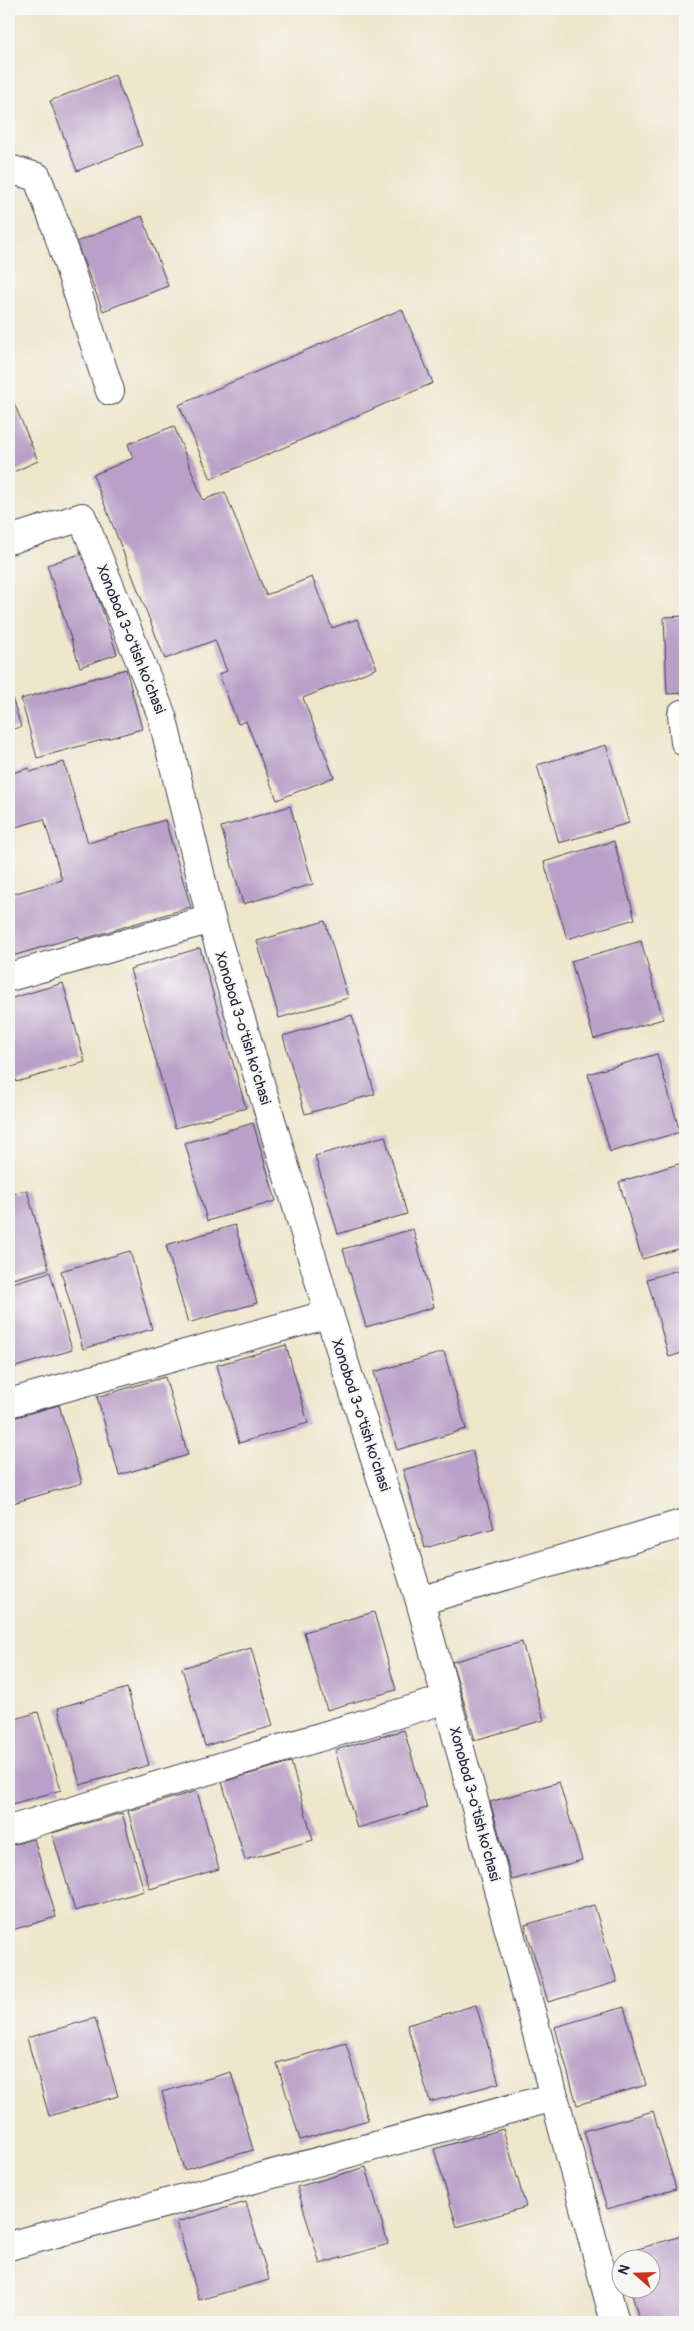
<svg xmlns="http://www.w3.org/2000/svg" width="694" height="2331" viewBox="0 0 694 2331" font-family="Pangolin,sans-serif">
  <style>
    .building { fill: #baa0c8 }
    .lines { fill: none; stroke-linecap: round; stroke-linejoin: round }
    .minor-casing { stroke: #413f51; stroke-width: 30 }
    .minor { stroke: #fff; stroke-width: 28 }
    .labels { text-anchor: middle; stroke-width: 4; stroke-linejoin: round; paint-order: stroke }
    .street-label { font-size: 15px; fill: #22223b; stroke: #f6f6f2 }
  </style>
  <rect width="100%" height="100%" fill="#f6f6f2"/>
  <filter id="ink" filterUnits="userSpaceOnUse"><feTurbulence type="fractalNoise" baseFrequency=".02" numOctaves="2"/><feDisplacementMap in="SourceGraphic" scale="10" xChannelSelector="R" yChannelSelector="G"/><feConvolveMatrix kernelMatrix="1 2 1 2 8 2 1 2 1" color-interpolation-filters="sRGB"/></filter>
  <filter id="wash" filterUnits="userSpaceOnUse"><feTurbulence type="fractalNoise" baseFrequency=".0096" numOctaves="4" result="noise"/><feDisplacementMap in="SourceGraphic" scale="20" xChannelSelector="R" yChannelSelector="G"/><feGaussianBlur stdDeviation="1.12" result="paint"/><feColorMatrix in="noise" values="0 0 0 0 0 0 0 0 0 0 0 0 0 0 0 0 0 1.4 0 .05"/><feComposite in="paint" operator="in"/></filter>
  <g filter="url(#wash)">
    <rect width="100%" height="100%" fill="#eee6cb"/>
    <g id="blocks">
      <!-- building -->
      <g class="building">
        <polygon points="115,75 142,145 77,171 50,101"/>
        <polygon points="142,216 168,286 103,311 76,242"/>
        <polygon points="402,309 433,383 211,479 179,405"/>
        <polygon points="9,391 38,461 9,474"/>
        <polygon points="174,426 203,500 225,492 266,595 312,577 332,628 357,619 377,668 303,698 334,777 277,800 246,721 238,724 219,674 227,671 215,640 165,659 93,475 133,458 128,444"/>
        <polygon points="83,553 117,654 80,667 47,565"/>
        <polygon points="685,616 685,693 667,694 664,617"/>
        <polygon points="126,669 142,729 37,758 21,699"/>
        <polygon points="9,687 21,727 9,730"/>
        <polygon points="606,745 629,823 559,843 537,765"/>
        <polygon points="64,762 88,843 165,820 191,907 80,940 79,936 9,957 9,895 62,880 44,819 9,829 9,774 29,768 30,772"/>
        <polygon points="290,806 313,884 243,904 221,827"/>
        <polygon points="614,841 635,919 567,939 544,862"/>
        <polygon points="325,921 348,998 279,1018 257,941"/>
        <polygon points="641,941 663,1019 594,1039 571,961"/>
        <polygon points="200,948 246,1108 175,1128 130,969"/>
        <polygon points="63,983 85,1062 16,1082 9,1056 9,999"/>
        <polygon points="352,1015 375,1094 305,1114 283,1036"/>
        <polygon points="657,1054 680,1132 610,1152 588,1074"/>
        <polygon points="253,1123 276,1201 207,1221 185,1143"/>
        <polygon points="385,1136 407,1214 338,1234 315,1156"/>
        <polygon points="685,1162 685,1247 642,1259 619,1182"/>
        <polygon points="27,1190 49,1269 9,1280 9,1195"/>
        <polygon points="235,1225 257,1303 188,1323 166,1245"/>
        <polygon points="413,1229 434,1307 366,1327 343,1249"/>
        <polygon points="130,1251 152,1329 83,1349 61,1271"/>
        <polygon points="685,1268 685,1352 669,1357 647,1279"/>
        <polygon points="50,1272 72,1350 9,1369 9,1284"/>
        <polygon points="286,1345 308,1423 239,1443 217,1365"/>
        <polygon points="444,1352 466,1429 397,1450 374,1372"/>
        <polygon points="165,1377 188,1455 119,1475 97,1397"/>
        <polygon points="685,1385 685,1408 679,1387"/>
        <polygon points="59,1405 82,1483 13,1503 9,1490 9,1419"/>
        <polygon points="472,1450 494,1528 425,1548 403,1470"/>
        <polygon points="374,1612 396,1690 327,1710 304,1632"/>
        <polygon points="522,1642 544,1720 475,1740 452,1662"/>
        <polygon points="251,1648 273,1726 205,1746 182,1668"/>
        <polygon points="127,1688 149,1765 80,1785 58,1708"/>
        <polygon points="38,1712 61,1790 9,1805 9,1721"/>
        <polygon points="404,1730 427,1808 357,1828 335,1750"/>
        <polygon points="291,1762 313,1840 245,1860 222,1782"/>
        <polygon points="559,1782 582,1860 512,1880 490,1802"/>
        <polygon points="197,1791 219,1869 150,1889 128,1811"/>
        <polygon points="122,1813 144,1891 75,1911 52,1833"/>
        <polygon points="34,1839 56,1917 9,1931 9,1846"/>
        <polygon points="594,1905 617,1982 548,2002 525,1925"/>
        <polygon points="476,2005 499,2083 430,2102 407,2025"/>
        <polygon points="624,2007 646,2085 577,2105 555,2027"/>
        <polygon points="95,2018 118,2096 49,2116 27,2038"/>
        <polygon points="346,2043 368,2120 300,2140 277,2063"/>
        <polygon points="231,2072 253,2150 184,2170 162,2092"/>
        <polygon points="653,2111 676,2189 607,2209 584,2131"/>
        <polygon points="503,2129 526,2207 457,2227 434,2149"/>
        <polygon points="366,2167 388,2244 320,2264 297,2187"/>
        <polygon points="246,2202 269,2280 199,2300 177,2222"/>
        <polygon points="685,2235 685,2320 677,2322 640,2322 630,2288 652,2288 652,2258 622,2258 621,2254"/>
      </g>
    </g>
  </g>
  <g filter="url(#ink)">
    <use href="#blocks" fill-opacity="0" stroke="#413f51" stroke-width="1"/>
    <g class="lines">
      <!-- minor casing -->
      <g class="minor-casing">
        <g id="minor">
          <polyline points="9,169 37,177 54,221 110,391"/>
          <polyline points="9,540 82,517 162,716 211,919 329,1314 420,1601 615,2322"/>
          <polyline points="682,714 685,742"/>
          <polyline points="9,977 211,919"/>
          <polyline points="9,1403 329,1314"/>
          <polyline points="420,1601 685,1523"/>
          <polyline points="9,1830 447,1699"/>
          <polyline points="9,2246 554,2097"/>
        </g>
      </g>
      <!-- minor -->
      <use href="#minor" class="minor"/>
    </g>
  </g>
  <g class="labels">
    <!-- street labels -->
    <g class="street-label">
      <text transform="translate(131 639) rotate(68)" y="5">Xonobod 3-o'tish ko'chasi</text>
      <text transform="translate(243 1028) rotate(73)" y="5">Xonobod 3-o'tish ko'chasi</text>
      <text transform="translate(361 1415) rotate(72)" y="5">Xonobod 3-o'tish ko'chasi</text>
      <text transform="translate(475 1804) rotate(75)" y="5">Xonobod 3-o'tish ko'chasi</text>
    </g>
  </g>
  <!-- margin -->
  <rect width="694" height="2331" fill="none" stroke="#f6f6f2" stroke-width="30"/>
  <!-- north arrow -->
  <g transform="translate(636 2274) rotate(290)"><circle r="24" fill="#f6f6f2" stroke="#a1a1a9"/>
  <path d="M0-4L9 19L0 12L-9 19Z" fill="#c8321e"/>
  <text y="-8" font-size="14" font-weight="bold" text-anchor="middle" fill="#22223b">N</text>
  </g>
</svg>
